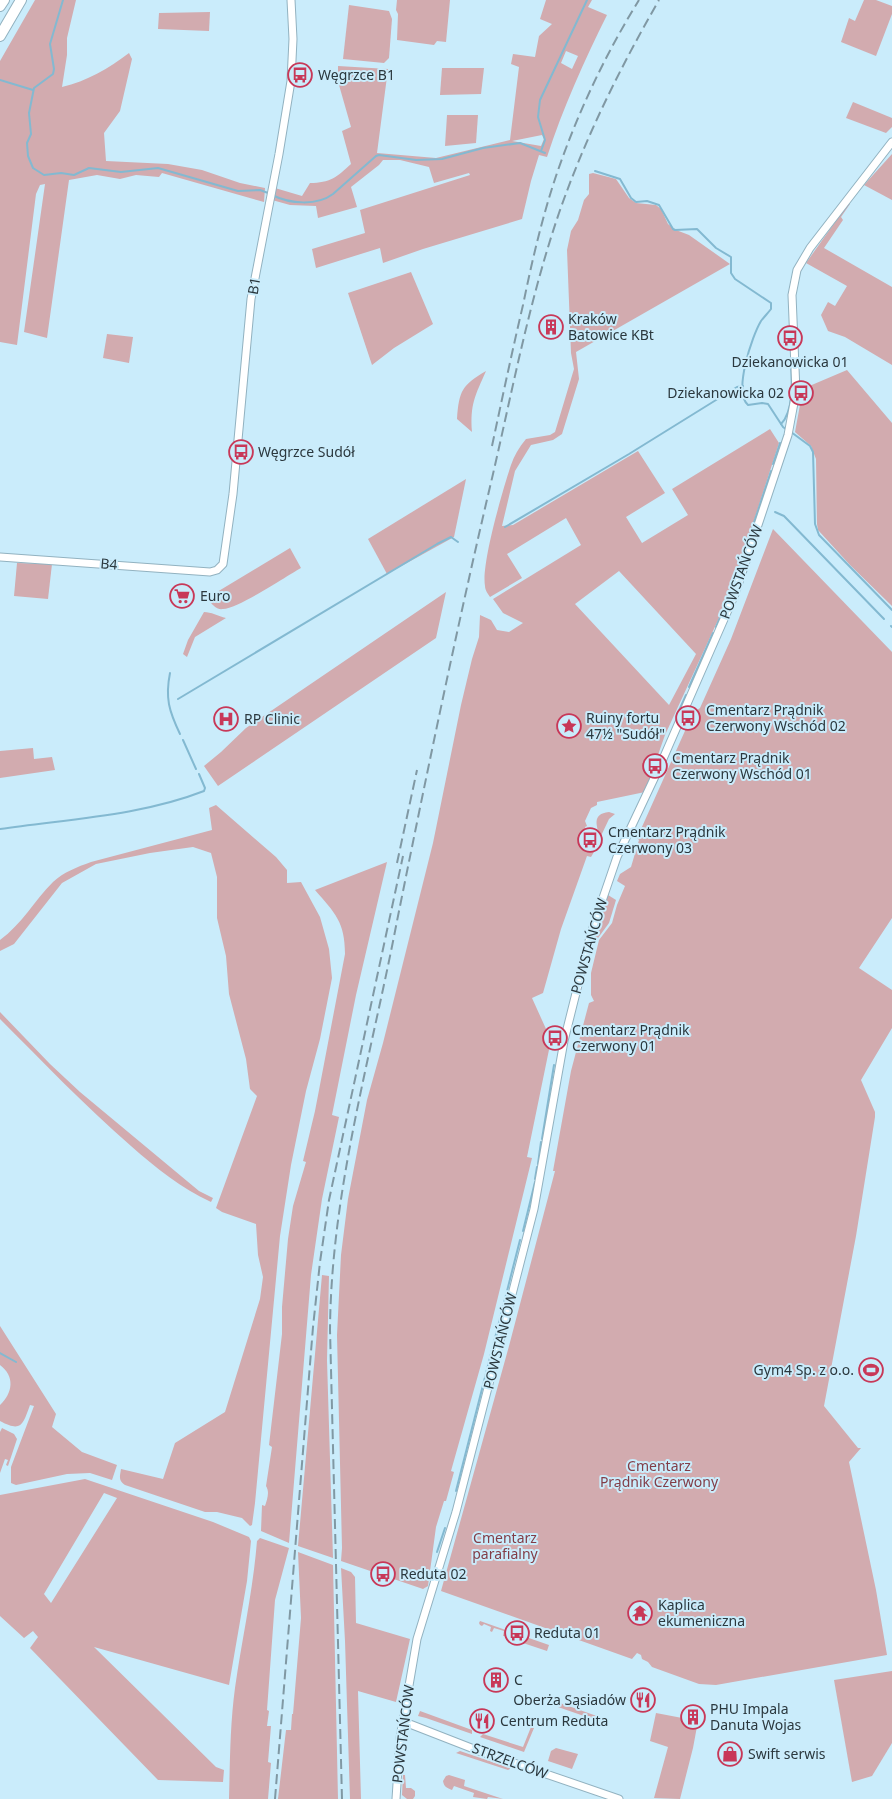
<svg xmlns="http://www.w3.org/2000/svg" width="892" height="1799" viewBox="0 0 892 1799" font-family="'Noto Sans',sans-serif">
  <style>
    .green { fill: #d2abaf; fill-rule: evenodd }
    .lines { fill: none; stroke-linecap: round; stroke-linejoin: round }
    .stream { stroke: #83b9d1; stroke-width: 2 }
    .tertiary-casing { stroke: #92b2c0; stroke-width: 9 }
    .motorway-casing { stroke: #92b2c0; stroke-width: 12 }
    .tertiary { stroke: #fff; stroke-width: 7 }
    .motorway { stroke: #fff; stroke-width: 10 }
    .rail { stroke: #8098a3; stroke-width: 2; stroke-dasharray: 10 5; stroke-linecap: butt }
    .labels { text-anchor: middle; stroke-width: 4; stroke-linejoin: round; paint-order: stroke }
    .poi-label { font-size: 14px; fill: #2b383e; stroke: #caecfb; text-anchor: start }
    .street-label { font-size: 14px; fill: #2b383e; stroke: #caecfb }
    .park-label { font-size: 14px; fill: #823d47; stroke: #caecfb }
  </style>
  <rect width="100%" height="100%" fill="#caecfb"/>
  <!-- green -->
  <g class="green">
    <path d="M 35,0 L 76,0 L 67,38 L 67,55 L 62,87 C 87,81 108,69 129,53 L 132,59 L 120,111 L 104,133 L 106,161 L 168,164 L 202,170 L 240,183 L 265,188 L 264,202 L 162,173 L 159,177 L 136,175 L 120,179 L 97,175 L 69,180 L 47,338 L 24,332 L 45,184 L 40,185 L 36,194 L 17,345 L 0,342 L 0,61 Z"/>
    <polygon points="397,0 450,0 446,42 437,41 434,45 397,40 398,14 396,10"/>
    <path d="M 546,0 L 592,0 L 588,7 L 607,15 C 584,61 563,108 547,157 L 539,155 L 531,181 L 522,219 L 423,249 L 383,263 L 380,248 L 316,268 L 312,249 L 365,233 L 360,210 L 470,175 L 469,173 L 434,183 L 429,167 L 400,160 L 383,160 L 379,165 L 351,187 L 357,207 L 318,218 L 316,206 L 290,205 L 272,200 L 275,188 L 302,196 L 310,183 C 330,183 337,177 351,164 L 342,131 L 351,127 L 337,78 L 329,79 L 329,74 L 338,74 L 338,66 L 388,69 L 377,153 L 436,158 L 510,140 L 519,67 L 511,64 L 513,54 L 535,57 L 539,36 L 552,24 L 540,19 ZM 566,51 L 578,56 L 572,69 L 561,63 ZM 542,135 L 544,139 L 541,146 L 512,141 Z"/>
    <polygon points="864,0 876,0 892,6 892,14 876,56 841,42 849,18 855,21"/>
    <polygon points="349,5 389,11 392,19 389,58 384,63 343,59"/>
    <polygon points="210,12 209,31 158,29 159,13"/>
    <polygon points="442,68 484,68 481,94 440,95"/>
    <polygon points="853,102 892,118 892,127 886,133 846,118"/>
    <polygon points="447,115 478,115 476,143 445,146"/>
    <polygon points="892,154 892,200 864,185"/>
    <path d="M 593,173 L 616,179 L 629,198 L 636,203 L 656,205 L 661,209 L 668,224 L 676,230 L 689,235 L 730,264 L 576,352 L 579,379 L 562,434 L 553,440 L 531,445 L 515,471 L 502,526 L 513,525 L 638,451 L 665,493 L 626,517 L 642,543 L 688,515 L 672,489 L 770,429 L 779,443 L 731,592 L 665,735 L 645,792 L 597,802 L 597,805 L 591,808 L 585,821 L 587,826 L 585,827 L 594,852 L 591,857 L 587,856 L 561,929 L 543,993 L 532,998 L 551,1040 L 527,1157 L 532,1158 L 484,1354 L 451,1471 L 454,1472 L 446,1501 L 444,1501 L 436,1527 L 428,1586 L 423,1589 L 341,1561 L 342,1548 L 337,1335 L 341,1255 L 348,1199 L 367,1100 L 383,1043 L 433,843 L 461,705 L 472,659 L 479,637 L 480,615 L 491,620 L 497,630 L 509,632 L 523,623 L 503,613 L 493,599 L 581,545 L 566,518 L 507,554 L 522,578 L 490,597 C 488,594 485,590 485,586 C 481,564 503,489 511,465 C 514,456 519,447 526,439 L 550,435 L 555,432 L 574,369 L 571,353 L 567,250 L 571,231 L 578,220 L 584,200 L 589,194 L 589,174 ZM 619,571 L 696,654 L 669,705 L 575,604 Z"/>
    <polygon points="848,204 850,204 841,217 843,220 824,248 892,287 892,365 845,337 828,331 821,315 828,302 835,306 847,286 806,263"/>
    <polygon points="411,272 433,324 394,348 372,365 348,293"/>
    <polygon points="107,334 133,337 129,363 103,358"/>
    <polygon points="847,370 892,423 892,606 850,565 818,530 817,524 816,459 811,446 795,432 802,394 807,387"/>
    <path d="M 486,371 C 475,396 470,404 472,432 L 457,419 C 459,391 462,385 486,371 Z"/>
    <polygon points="466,479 454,537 387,574 368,539"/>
    <polygon points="773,529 892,652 892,918 859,968 892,990 892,1028 861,1080 875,1112 875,1117 856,1236 824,1406 858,1448 861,1448 849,1462 876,1590 887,1655 716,1685 699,1684 652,1667 648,1662 642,1659 641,1655 637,1653 632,1659 441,1591 509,1346 555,1171 553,1171 571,1071 589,1003 594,1001 591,995 591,973 599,940 612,923 617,905 625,886 617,881 620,874 631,867 639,840 637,838 693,713 700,708 731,639"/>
    <path d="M 290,548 L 301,568 C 285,577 239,608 223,609 C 217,610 214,606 210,602 L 217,592 Z"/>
    <polygon points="17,563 52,564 48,599 14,596"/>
    <polygon points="446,592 436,638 218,786 204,766 221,752 246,728"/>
    <path d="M 204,612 C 211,612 218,616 226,618 L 195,637 L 187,657 L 183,654 L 188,640 Z"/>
    <polygon points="33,748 34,759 52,757 55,770 0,778 0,751"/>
    <path d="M 216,805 L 276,857 L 287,870 L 287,883 L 301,882 L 320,917 L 329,949 L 332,978 L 320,1039 L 306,1091 L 291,1165 L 280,1236 L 255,1503 L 252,1525 L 250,1526 L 242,1518 L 217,1512 L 205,1512 L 125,1485 C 118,1480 120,1476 121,1469 L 163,1479 L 175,1443 L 225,1412 L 260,1299 L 263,1277 L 258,1255 L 256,1224 L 222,1212 L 216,1208 L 257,1096 L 250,1089 L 246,1059 L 229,994 L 226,956 L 217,918 L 217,877 L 211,853 L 193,847 L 150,853 L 96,864 L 62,883 L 14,944 L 0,951 L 0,940 C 22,924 34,901 53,882 C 64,872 77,867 91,862 L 212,830 L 209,808 Z"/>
    <path d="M 609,812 L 615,814 L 609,819 L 600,838 C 597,826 591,814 609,812 Z"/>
    <path d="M 387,862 L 356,995 L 332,1115 L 339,1117 L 322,1199 L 311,1275 L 289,1543 L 261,1531 L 262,1505 L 265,1506 C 267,1500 270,1492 266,1486 L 272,1447 L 269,1445 L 282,1334 L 282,1307 L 288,1239 L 293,1206 L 306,1162 L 303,1161 L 315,1111 L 345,954 C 345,922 335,913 315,890 Z"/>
    <polygon points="608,895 616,900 609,923 598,938 594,937"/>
    <path d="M 0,1012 L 50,1064 L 80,1092 L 199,1191 L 213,1198 L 211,1202 C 181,1188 156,1168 131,1146 C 85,1106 43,1062 0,1019 Z"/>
    <polygon points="322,1275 329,1276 327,1360 333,1558 298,1546"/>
    <path d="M 0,1326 L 56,1414 L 52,1427 L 82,1452 L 117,1465 L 112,1480 L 90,1473 L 67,1474 L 16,1485 L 11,1483 L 11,1467 L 34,1406 L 30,1405 C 23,1424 22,1433 0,1421 L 0,1405 C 13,1393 15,1376 0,1365 Z"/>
    <polygon points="2,1428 14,1434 17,1439 8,1466 6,1465 8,1460 5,1459 0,1473 0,1432"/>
    <path d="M 85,1479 L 213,1522 L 249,1537 L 251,1541 L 247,1581 L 229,1685 L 94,1647 L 216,1767 L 224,1770 L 223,1782 L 158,1780 L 30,1648 L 38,1637 L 33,1631 L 24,1638 L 0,1616 L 0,1495 ZM 104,1493 L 117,1498 L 51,1603 L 44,1594 Z"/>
    <path d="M 260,1538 L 289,1548 L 275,1600 L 267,1710 L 269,1711 L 267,1726 L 271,1726 L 268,1762 L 271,1763 L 268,1799 L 229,1799 C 230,1762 230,1725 235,1688 C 242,1639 253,1591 257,1541 Z"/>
    <polygon points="298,1552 333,1565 338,1799 278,1799 286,1730 291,1730 292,1714 293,1714 301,1618"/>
    <polygon points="341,1568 351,1572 355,1577 356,1623 410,1639 396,1702 358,1691 361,1799 350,1799 345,1641"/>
    <polygon points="480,1621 549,1645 547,1651 511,1639 512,1634 508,1632 506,1636 503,1636 504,1631 494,1628 492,1632 490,1631 491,1627 484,1624 482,1626 480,1625 479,1623"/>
    <polygon points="892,1671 892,1743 872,1776 852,1782 834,1680"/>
    <polygon points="560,1703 608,1720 607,1724 558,1707"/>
    <polygon points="420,1711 472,1730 472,1734 426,1718 418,1716"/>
    <polygon points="656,1713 698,1721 693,1748 680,1799 654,1798 668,1747 650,1741"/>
    <polygon points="531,1727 534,1728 524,1752 480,1737 483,1734 523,1747"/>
    <polygon points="556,1748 578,1754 572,1769 548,1761 551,1751"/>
    <polygon points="460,1751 510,1768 510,1769 508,1770 456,1753"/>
    <polygon points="403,1775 405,1775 406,1788 411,1788 415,1791 415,1796 413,1799 407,1799 402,1795"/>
    <path d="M 449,1775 L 465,1780 L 464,1786 L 503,1799 L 488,1797 L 487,1799 L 473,1797 L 474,1793 L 454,1786 L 452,1790 C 447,1788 444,1787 443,1781 L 446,1776 Z"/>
  </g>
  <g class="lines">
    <!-- stream -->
    <g class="stream">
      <polyline points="63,0 50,44 54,69 53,74 34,88 29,113 31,134 27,143 28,156 33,168 44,175 61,173 74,175 89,168 121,172 158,168 238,191 260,190 268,193"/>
      <polyline points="0,80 33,90"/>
      <polyline points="541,151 545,140 538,117 540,100 587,0"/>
      <path d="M 595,171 L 620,179 L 631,198 L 636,202 L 647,201 L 659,205 L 673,229 L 675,230 L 697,229 L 716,248 L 731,257 L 731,273 L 735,279 L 771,303 L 771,309 C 768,313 764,317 761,321 C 752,336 733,392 748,405 L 762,403 L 768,404 L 783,427 L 787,430"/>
      <path d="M 272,195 C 290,204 317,206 333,194 L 376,156 L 379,155 L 416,160 L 442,159 L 483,148 L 520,143 L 545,153"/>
      <path d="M 781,424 C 794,411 792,381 791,363"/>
      <polyline points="791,432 810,446 813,452 815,524 819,535 892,610"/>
      <polyline points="773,464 780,443"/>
      <polyline points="775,512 784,516 884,619"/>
      <polyline points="505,527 629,454 737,387 743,386"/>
      <polyline points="891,626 892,627"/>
      <polyline points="716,627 732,589 771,471"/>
      <path d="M 170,673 C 165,698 169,711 180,734"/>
      <polyline points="689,687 713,633"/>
      <polyline points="178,699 437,544 451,537 458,542"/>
      <polyline points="677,715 686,695"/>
      <polyline points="183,740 196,769"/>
      <path d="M 0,829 C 68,819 140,816 204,791 L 205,788 L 199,774"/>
      <polyline points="542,1139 554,1065"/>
      <polyline points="538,1164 541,1142"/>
      <polyline points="535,1179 537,1167"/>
      <polyline points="523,1231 535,1182"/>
      <polyline points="0,1353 16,1362"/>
      <polyline points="456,1491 520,1240"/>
      <polyline points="437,1552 445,1528"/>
    </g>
    <!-- tertiary casing -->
    <g class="tertiary-casing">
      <g id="tertiary">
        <polyline points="0,557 210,572 217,570 223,564 233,494 251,299 279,154 291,81 293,39 291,0"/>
        <polyline points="402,1721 479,1751 619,1799"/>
        <polyline points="396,1799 400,1738 417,1639 456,1512 534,1209 564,1041 591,933 617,857 659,768 735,594 788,435 796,392 792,295 797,270 810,248 892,142"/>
      </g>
    </g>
    <!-- motorway casing -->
    <g class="motorway-casing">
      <g id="motorway">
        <polyline points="0,6 4,0"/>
        <polyline points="0,36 21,0"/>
      </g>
    </g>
    <!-- tertiary -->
    <use href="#tertiary" class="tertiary"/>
    <!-- motorway -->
    <use href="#motorway" class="motorway"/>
    <!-- rail -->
    <g class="rail">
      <path d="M 492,446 C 502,399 512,352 523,305 C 532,261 542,218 556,176 C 577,114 605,55 639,0"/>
      <polyline points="397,863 417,770"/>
      <polyline points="275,1799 313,1327 320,1262 329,1200 403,856"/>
      <path d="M 342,1799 L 330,1330 C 331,1191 371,1057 397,921 C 427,772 458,622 493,474 C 513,387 530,298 559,213 C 585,138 620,68 659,0"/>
    </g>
  </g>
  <!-- icons -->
  <defs>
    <g id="bus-ring" transform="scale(1.25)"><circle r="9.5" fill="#caecfb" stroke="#c83858" stroke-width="1.5"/><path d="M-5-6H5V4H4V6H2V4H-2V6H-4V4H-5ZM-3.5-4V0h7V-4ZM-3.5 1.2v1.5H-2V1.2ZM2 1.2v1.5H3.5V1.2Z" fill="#c83858"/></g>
    <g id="building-ring" transform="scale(1.25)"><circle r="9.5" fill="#caecfb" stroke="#c83858" stroke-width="1.5"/><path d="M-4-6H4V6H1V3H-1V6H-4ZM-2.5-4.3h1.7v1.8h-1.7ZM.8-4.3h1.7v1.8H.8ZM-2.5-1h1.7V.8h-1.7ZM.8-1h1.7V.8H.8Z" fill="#c83858"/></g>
    <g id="supermarket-ring" transform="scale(1.25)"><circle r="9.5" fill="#caecfb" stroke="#c83858" stroke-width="1.5"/><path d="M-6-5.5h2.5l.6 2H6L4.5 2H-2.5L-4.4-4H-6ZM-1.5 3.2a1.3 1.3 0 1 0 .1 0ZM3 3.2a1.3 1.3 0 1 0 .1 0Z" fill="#c83858"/></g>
    <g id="hospital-ring" transform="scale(1.25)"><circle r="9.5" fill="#caecfb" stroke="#c83858" stroke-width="1.5"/><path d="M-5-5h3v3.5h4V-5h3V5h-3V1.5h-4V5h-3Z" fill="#c83858"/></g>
    <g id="sight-ring" transform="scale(1.25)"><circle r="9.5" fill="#caecfb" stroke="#c83858" stroke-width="1.5"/><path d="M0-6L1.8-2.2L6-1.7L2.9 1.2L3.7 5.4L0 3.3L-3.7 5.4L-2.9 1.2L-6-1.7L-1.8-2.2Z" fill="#c83858"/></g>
    <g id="stadium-ring" transform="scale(1.25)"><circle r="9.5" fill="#caecfb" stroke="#c83858" stroke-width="1.5"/><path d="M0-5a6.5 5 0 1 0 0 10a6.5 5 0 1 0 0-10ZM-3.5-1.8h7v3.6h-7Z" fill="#c83858"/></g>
    <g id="temple-ring" transform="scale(1.25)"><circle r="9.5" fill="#caecfb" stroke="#c83858" stroke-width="1.5"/><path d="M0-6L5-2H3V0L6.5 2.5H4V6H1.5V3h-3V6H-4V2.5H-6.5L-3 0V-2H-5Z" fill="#c83858"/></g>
    <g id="restaurant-ring" transform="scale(1.25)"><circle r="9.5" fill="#caecfb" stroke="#c83858" stroke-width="1.5"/><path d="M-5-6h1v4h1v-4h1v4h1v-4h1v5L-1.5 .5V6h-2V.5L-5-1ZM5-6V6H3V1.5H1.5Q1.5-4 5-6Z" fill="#c83858"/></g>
    <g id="shop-ring" transform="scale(1.25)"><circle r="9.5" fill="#caecfb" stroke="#c83858" stroke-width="1.5"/><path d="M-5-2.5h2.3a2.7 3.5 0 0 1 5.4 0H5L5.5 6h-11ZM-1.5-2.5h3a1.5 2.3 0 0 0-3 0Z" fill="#c83858"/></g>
  </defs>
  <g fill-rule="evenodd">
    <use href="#bus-ring" x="300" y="75"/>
    <use href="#building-ring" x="551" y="327"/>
    <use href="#bus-ring" x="790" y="338"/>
    <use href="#bus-ring" x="801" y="393"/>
    <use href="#bus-ring" x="241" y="452"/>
    <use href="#supermarket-ring" x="182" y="596"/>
    <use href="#bus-ring" x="688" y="718"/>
    <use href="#hospital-ring" x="226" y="719"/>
    <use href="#sight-ring" x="569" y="726"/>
    <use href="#bus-ring" x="655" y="766"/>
    <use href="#bus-ring" x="590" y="840"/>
    <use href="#bus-ring" x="555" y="1038"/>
    <use href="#stadium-ring" x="871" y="1370"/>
    <use href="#bus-ring" x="383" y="1574"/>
    <use href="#temple-ring" x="640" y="1613"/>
    <use href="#bus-ring" x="517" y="1633"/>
    <use href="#building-ring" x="496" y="1680"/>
    <use href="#restaurant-ring" x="643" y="1700"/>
    <use href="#building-ring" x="693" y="1717"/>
    <use href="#restaurant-ring" x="482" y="1721"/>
    <use href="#shop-ring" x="730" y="1754"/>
  </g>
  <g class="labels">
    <!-- poi labels -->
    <g class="poi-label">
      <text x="318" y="80">Węgrzce B1</text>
      <text x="568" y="324">Kraków<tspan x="568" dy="16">Batowice KBt</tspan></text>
      <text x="790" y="367" text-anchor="middle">Dziekanowicka 01</text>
      <text x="784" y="398" text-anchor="end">Dziekanowicka 02</text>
      <text x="258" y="457">Węgrzce Sudół</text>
      <text x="200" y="601">Euro</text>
      <text x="706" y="715">Cmentarz Prądnik<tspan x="706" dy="16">Czerwony Wschód 02</tspan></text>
      <text x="586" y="723">Ruiny fortu<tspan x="586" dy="16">47½ "Sudół"</tspan></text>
      <text x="244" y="724">RP Clinic</text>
      <text x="672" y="763">Cmentarz Prądnik<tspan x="672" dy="16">Czerwony Wschód 01</tspan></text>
      <text x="608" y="837">Cmentarz Prądnik<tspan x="608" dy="16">Czerwony 03</tspan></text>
      <text x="572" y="1035">Cmentarz Prądnik<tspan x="572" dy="16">Czerwony 01</tspan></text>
      <text x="854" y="1375" text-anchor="end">Gym4 Sp. z o.o.</text>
      <text x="400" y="1579">Reduta 02</text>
      <text x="658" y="1610">Kaplica<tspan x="658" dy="16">ekumeniczna</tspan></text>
      <text x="534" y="1638">Reduta 01</text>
      <text x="514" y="1685">C</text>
      <text x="626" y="1705" text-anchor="end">Oberża Sąsiadów</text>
      <text x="710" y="1714">PHU Impala<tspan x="710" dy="16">Danuta Wojas</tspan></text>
      <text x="500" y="1726">Centrum Reduta</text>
      <text x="748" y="1759">Swift serwis</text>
    </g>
    <!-- street labels -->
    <g class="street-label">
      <text transform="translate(254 286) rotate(-80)" y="5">B1</text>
      <text transform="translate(109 564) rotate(5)" y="5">B4</text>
      <text transform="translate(741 572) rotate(-70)" y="5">POWSTAŃCÓW</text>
      <text transform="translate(589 946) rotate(-74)" y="5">POWSTAŃCÓW</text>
      <text transform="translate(500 1341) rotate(-76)" y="5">POWSTAŃCÓW</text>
      <text transform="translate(403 1734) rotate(-83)" y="5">POWSTAŃCÓW</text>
      <text transform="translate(510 1761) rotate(20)" y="5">STRZELCÓW</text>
    </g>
    <!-- park labels -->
    <g class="park-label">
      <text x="659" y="1471">Cmentarz<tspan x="659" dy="16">Prądnik Czerwony</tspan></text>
      <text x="505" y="1543">Cmentarz<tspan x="505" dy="16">parafialny</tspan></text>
    </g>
  </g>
</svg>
